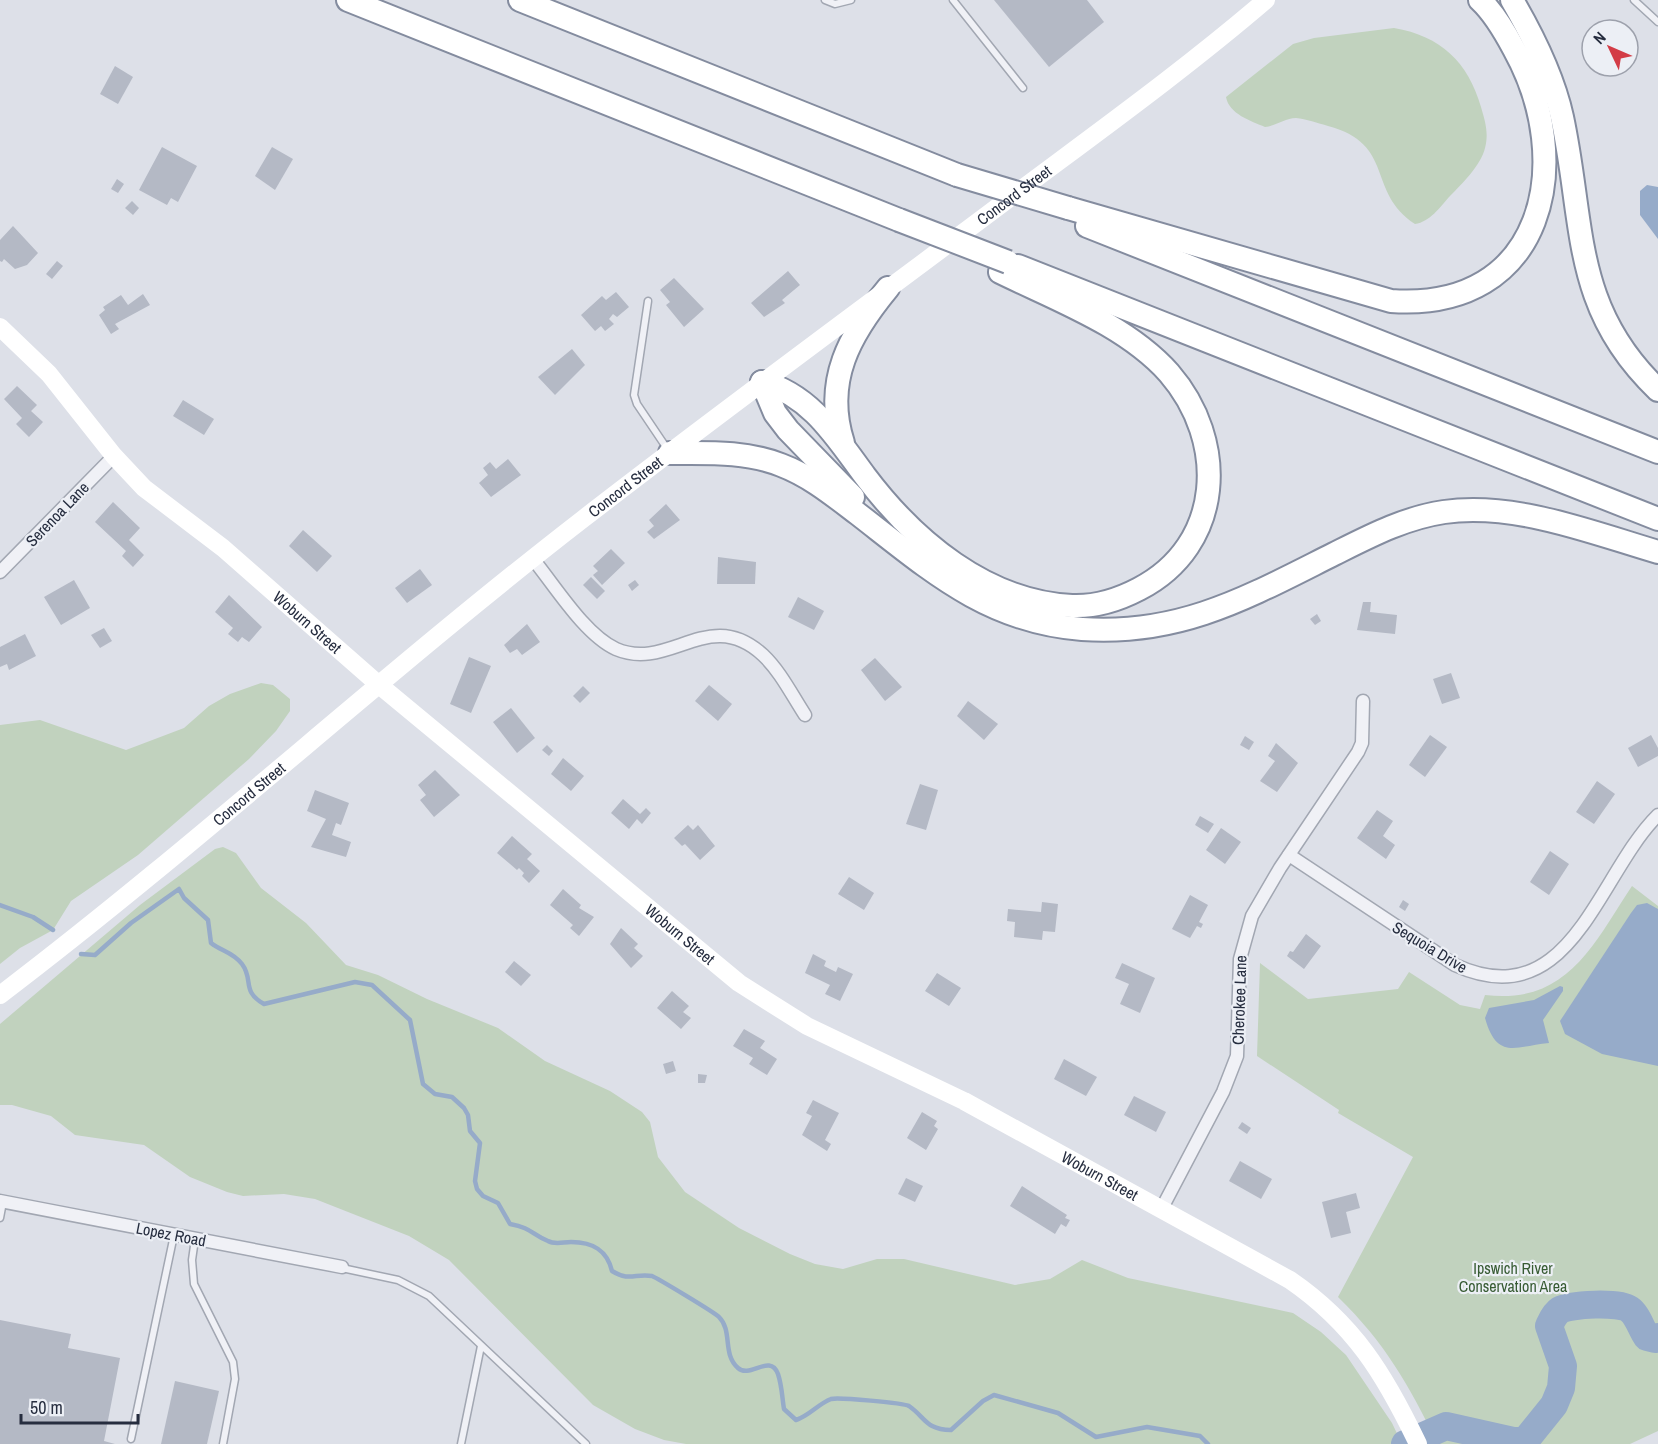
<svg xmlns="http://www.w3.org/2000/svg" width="1658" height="1444" viewBox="0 0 1658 1444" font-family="'Archivo Narrow',sans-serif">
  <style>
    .green { fill: #c1d2be }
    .water { fill: #96abc9 }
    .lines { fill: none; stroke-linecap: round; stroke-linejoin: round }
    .stream { stroke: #96abc9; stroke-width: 4.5 }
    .river { stroke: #96abc9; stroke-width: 28 }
    .building { fill: #b4b9c5 }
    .lane-casing { stroke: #a2a7b2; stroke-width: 9 }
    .street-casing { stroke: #a2a7b2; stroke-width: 15 }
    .highway-casing { stroke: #848c9f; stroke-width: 26 }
    .lane { stroke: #f0f1f6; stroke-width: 6 }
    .street { stroke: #f0f1f6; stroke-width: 12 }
    .secondary { stroke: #fff; stroke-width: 18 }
    .highway { stroke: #fff; stroke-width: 22 }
    .highway-bridge-casing { stroke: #848c9f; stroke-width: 26; stroke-linecap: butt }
    .highway-bridge { stroke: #fff; stroke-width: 22 }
    .labels { text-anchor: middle; stroke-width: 4.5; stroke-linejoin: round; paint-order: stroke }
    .street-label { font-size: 16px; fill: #262d3f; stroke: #eceff5 }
    .park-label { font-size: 16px; fill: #375b33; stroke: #eceff5 }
  </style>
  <rect width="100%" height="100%" fill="#dde0e8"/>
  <!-- green -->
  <g class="green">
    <path d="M 1394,28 C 1441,36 1468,62 1481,107 C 1485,121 1489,133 1485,148 C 1481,165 1462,184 1450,196 C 1440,207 1430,222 1415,224 C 1366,192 1396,144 1328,126 C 1318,123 1306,119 1296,118 C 1285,118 1276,126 1265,127 C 1251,121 1229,114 1226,97 L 1293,44 L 1314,38 Z"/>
    <polygon points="261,683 273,685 290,699 290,711 276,731 249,759 138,855 71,901 53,930 20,948 0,964 0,725 40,720 126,750 184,728 209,706 230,694"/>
    <polygon points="223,847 236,853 261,888 306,923 346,965 378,975 427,999 498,1028 545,1061 610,1091 642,1112 650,1122 658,1157 685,1192 739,1228 790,1254 815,1264 843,1269 877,1259 904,1259 1015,1285 1050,1279 1082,1260 1128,1278 1293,1313 1321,1332 1346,1355 1392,1423 1402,1444 686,1444 664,1440 635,1429 593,1405 449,1260 409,1236 315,1199 284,1194 243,1196 227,1192 190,1177 144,1145 75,1135 51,1116 12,1105 0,1105 0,1024 140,905 215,849"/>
    <path d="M 1632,886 L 1658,906 L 1658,1431 L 1630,1444 L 1438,1444 C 1408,1384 1386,1344 1338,1297 L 1413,1157 L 1338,1113 L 1339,1110 L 1257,1056 L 1260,963 L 1308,999 L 1398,989 L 1409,972 L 1460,1005 L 1480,1009 L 1485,995 C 1567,1005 1593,945 1632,886 Z"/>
  </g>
  <!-- water -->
  <g class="water">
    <polygon points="1647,185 1658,187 1658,239 1640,215 1640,191"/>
    <polygon points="1647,903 1658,909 1658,1066 1602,1054 1565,1034 1560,1021 1631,913 1637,905"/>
    <path d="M 1560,986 L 1563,987 L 1563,991 L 1543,1020 L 1549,1043 C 1516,1046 1497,1061 1485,1018 L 1489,1008 L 1534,1000 Z"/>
  </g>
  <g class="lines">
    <!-- stream -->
    <g class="stream">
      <polyline points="0,905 33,917 53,930"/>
      <path d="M 81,954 L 95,955 L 131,923 L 179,889 L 184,898 L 208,920 L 211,943 C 221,951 233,952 242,964 C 254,980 241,991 264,1004 L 355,982 L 372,985 L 410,1020 L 423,1084 L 435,1094 L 452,1097 L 464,1108 L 468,1115 L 470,1131 L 480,1143 L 475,1181 L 477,1189 L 483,1196 L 498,1203 L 510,1224 C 532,1228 531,1234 548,1241 C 555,1245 563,1242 571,1242 C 593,1242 607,1250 612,1271 C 630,1282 635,1273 652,1276 C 657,1278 714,1312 719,1317 C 733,1331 722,1354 738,1368 C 750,1379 770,1353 778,1374 C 782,1386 782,1397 784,1409 L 796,1420 C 809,1416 818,1404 831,1399 C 838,1397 904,1403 909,1406 C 925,1417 926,1430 951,1430 L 983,1401 L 994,1395 L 1058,1413 L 1096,1437 L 1147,1427 L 1200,1436 L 1208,1444"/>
    </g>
    <!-- river -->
    <path class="river" d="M 1405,1444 L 1446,1426 L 1513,1441 L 1525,1441 L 1554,1405 L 1561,1388 L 1563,1366 L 1549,1326 C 1552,1320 1554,1314 1560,1310 C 1570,1304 1620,1302 1629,1309 C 1638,1315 1641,1329 1647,1337 L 1655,1339 L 1658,1337"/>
  </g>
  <!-- building -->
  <g class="building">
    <polygon points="994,0 1087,0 1104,22 1049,67"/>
    <polygon points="115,66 133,77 118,104 100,94"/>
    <polygon points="162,147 197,166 178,202 171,198 167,205 139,190"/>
    <polygon points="272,147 293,159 275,190 255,176"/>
    <polygon points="117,179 124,184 118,193 111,189"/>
    <polygon points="132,201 139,208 133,215 125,208"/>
    <polygon points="13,226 38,253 27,265 15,269 4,259 2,262 0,261 0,240"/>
    <polygon points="57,261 63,266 52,279 46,274"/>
    <polygon points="788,271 800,285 782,300 785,303 764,317 751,303"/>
    <polygon points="674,278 704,309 684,327 666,305 670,302 660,290"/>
    <polygon points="616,292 629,307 617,317 613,314 609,319 614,324 605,331 601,326 595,331 581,315 602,296 606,300"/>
    <polygon points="143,294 150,305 115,324 119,329 111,334 99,315 105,310 103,307 121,295 128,305"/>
    <polygon points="572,349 585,365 555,395 538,377"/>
    <polygon points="17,386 37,405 31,411 43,422 29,437 16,424 22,418 4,399"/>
    <polygon points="183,400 214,419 204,435 173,416"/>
    <polygon points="508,459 521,475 491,497 479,483 488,475 483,468 490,462 496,469"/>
    <polygon points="113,502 140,528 129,540 144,555 133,567 122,556 126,551 95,522"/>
    <polygon points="666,504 680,520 654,539 647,532 654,526 649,520"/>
    <polygon points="303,530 332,556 317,572 289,546"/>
    <polygon points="611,549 625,563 602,585 593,575 598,571 593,566"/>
    <polygon points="718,557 756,562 755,584 717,584"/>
    <polygon points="420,569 432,585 407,603 395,588"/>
    <polygon points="591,577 605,591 597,599 583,585"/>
    <polygon points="74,580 90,608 61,625 44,597"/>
    <polygon points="635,580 639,585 632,591 628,585"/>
    <polygon points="229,595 262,627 249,642 242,637 238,642 228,634 233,628 215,612"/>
    <polygon points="798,597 824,611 814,630 788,617"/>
    <polygon points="1363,602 1371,602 1370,612 1397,615 1395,634 1357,630"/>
    <polygon points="1317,614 1321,621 1315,625 1310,619"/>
    <polygon points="527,624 540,642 522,655 517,649 510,653 504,645"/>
    <polygon points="104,628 112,641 100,648 91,635"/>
    <polygon points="25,634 36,656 9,670 7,664 0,667 0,647"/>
    <polygon points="469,657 491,666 471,713 450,704"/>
    <polygon points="875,658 902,687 885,701 861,670"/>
    <polygon points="1451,673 1460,698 1442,704 1433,679"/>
    <polygon points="709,685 732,704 718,721 695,701"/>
    <polygon points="583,686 590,693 580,703 573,696"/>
    <polygon points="968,701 998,724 984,740 957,716"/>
    <polygon points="511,708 535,738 517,753 493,722"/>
    <polygon points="1430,735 1447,747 1425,777 1409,765"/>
    <polygon points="1651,735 1658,748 1658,756 1638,767 1628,748"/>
    <polygon points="1245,736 1254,742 1249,750 1240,745"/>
    <polygon points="1276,743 1298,763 1277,792 1260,781 1275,761 1268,756"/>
    <polygon points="547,745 553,751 549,756 542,750"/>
    <polygon points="563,758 584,776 571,791 551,774"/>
    <polygon points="435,770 460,795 434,817 420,800 426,795 418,785"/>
    <polygon points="1597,781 1615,794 1594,824 1576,812"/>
    <polygon points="920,784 938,790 926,830 906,824"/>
    <polygon points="315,790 349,803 341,825 336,823 332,835 351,842 346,857 311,847 326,819 307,811"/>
    <polygon points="623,799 640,814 646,808 651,813 642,824 637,819 629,829 611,813"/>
    <polygon points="1377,810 1393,821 1383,836 1395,845 1386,859 1357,838"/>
    <polygon points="1200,816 1214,824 1208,833 1195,825"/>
    <polygon points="688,825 693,830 698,825 715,846 700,860 685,844 682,846 674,838"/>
    <polygon points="1221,828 1241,842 1225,864 1206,850"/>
    <polygon points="512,836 532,854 527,859 540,871 529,883 522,876 524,873 519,868 517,870 497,853"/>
    <polygon points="1550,851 1569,864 1549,895 1530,882"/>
    <polygon points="849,877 874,893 864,910 838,894"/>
    <polygon points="563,889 581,905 579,908 594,917 579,936 570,928 573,925 550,905"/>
    <polygon points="1190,895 1208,905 1199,922 1203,924 1201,928 1197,926 1190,938 1172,929"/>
    <polygon points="1403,900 1409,904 1405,911 1399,907"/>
    <polygon points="1042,902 1058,904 1055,932 1043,931 1042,940 1014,937 1015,922 1007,921 1008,909 1041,912"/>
    <polygon points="621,928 638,944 634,948 643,956 631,968 610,944"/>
    <polygon points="1306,934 1321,946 1304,969 1287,956 1290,951 1293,952"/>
    <polygon points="813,954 826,961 824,966 836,972 838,967 853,974 840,1001 825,994 830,985 805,973"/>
    <polygon points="514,961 531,975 521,986 505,972"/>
    <polygon points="1122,963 1155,978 1140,1013 1120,1004 1129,984 1115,978"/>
    <polygon points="937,973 961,988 949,1006 925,991"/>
    <polygon points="672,991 689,1006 683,1012 691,1018 681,1029 657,1008"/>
    <polygon points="744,1029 765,1041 760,1048 777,1059 767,1075 749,1064 753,1058 733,1046"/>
    <polygon points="1064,1059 1097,1077 1086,1096 1054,1079"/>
    <polygon points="673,1061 676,1071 666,1074 663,1064"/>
    <polygon points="698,1074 707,1075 705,1083 698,1083"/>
    <polygon points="1134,1096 1166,1112 1156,1132 1124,1115"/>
    <polygon points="813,1100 839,1113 825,1140 831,1144 827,1151 802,1135 812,1116 806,1113"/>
    <polygon points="922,1112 937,1121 934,1126 938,1129 926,1150 907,1138"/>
    <polygon points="1242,1122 1251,1128 1247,1134 1238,1128"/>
    <polygon points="1240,1161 1272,1179 1261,1199 1229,1181"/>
    <polygon points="906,1178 923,1186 915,1202 898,1194"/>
    <polygon points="1022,1186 1067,1215 1065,1218 1070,1220 1066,1227 1061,1224 1055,1234 1010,1206"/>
    <polygon points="1356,1193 1360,1208 1346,1212 1351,1233 1331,1238 1322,1202"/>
    <polygon points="0,1320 71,1334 68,1348 120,1358 104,1441 115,1444 0,1444"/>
    <polygon points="175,1381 219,1391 207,1444 161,1444"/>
  </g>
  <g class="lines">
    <!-- lane casing -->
    <g class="lane-casing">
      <g id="lane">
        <polyline points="825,0 835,4 851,0"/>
        <polyline points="953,0 1023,88"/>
        <polyline points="1634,0 1658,22"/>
        <polyline points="648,301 634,395 637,404 668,450"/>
        <polyline points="0,1218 3,1202"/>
        <polyline points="195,1239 192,1260 194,1284 233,1362 235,1379 223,1444"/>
        <polyline points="342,1268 398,1280 429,1296 586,1444"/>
        <polyline points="131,1439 174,1235"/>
        <polyline points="461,1444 481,1346"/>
      </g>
    </g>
    <!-- street casing -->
    <g class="street-casing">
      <g id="street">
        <path d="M 533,559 C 555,586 585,635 616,649 C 670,672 709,605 763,655 C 780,671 792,695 805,715"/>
        <polyline points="0,572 114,456"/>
        <path d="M 1289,855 L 1455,965 C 1571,1018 1597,875 1658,815"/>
        <polyline points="0,1201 342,1267"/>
        <polyline points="1162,1208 1223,1092 1237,1056 1240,959 1252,916 1280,868 1358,752 1362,743 1363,701"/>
      </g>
    </g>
    <!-- highway casing -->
    <g class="highway-casing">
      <g id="highway">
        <polyline points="348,0 899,220"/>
        <polyline points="520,0 957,175"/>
        <path d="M 1512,0 C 1533,36 1553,76 1562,117 C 1585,224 1571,307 1658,390"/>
        <path d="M 1068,208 L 1391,301 C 1545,312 1577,162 1514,49 C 1505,32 1494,13 1480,0"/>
        <polyline points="1087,226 1658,452"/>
        <polyline points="1018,266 1658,519"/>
        <path d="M 762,382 C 811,395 836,437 865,476 C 914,541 986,602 1072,606 C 1095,607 1118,600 1139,589 C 1224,545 1228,441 1169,373 C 1126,325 1057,300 1000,272"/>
        <polyline points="762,382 775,413 788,430 853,497"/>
        <path d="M 843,443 C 823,381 850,334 888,288"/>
        <path d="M 670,453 C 708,453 746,451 781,465 C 810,476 833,495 858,514 C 929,569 987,622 1082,629 C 1181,636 1250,596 1334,554 C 1370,536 1404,518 1444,512 C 1515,502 1590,532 1658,552"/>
      </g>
    </g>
    <!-- lane -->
    <use href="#lane" class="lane"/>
    <!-- street -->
    <use href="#street" class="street"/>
    <!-- secondary -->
    <g class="secondary">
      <path id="s1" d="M 0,327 L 49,374 L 114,456 L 144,488 L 223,548 L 378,684 L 739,983 L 807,1026 L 964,1101 L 1290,1280 C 1354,1324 1385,1375 1418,1444"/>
      <path id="s2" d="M 0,995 C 200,843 384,673 583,519 C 721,412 863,308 1003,203 C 1091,137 1182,72 1266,0"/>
    </g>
    <!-- highway -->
    <use href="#highway" class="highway"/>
    <!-- highway-bridge casing -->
    <g class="highway-bridge-casing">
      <g id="highway-bridge">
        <polyline points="957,175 1068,208"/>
        <polyline points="899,220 1008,262"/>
      </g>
    </g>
    <!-- highway-bridge -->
    <use href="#highway-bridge" class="highway-bridge"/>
  </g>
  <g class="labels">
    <!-- street labels -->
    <g class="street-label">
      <text dy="6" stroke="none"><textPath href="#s2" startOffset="1292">Concord Street</textPath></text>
      <text dy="6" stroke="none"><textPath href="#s2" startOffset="806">Concord Street</textPath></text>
      <text transform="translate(57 514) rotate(-46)" y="6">Serenoa Lane</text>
      <text dy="6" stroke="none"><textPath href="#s1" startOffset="428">Woburn Street</textPath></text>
      <text dy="6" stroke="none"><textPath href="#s2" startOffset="320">Concord Street</textPath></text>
      <text dy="6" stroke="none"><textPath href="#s1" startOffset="914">Woburn Street</textPath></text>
      <text transform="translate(1430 947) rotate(31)" y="6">Sequoia Drive</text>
      <text transform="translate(1239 1000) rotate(-88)" y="6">Cherokee Lane</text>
      <text dy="6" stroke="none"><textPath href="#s1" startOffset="1400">Woburn Street</textPath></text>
      <text transform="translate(171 1234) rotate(11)" y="6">Lopez Road</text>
    </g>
    <!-- park labels -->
    <g class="park-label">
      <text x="1513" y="1274">Ipswich River<tspan x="1513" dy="18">Conservation Area</tspan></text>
    </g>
  </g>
  <!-- north arrow -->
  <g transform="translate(1610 48) rotate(314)"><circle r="28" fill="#eceff5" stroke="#9da1ac" stroke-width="1.5"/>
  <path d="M0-4.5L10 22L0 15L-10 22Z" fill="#d33c46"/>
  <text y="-9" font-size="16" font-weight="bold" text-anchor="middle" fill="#262d3f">N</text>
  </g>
  <!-- scale -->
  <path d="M21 1414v9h117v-9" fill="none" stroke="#262d3f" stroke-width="3"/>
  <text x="30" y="1414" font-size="18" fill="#262d3f" stroke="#eceff5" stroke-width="4.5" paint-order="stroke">50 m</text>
</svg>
